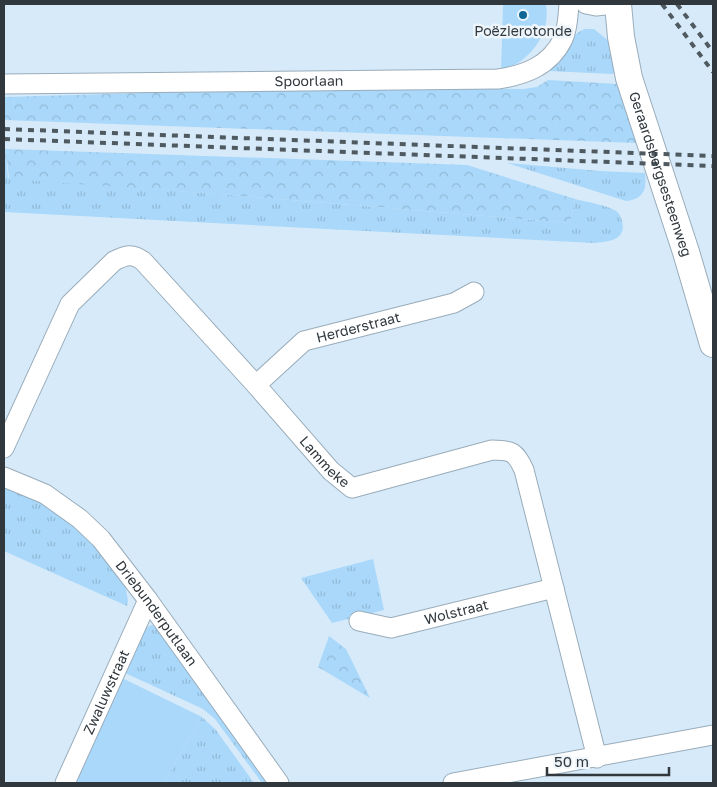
<svg xmlns="http://www.w3.org/2000/svg" width="717" height="787" viewBox="0 0 717 787" font-family="'Golos Text',sans-serif">
  <style>
    .grass { fill: url(#grass-tufts) }
    .forest { fill: url(#forest-crowns) }
    .green { fill: #a9d8fa }
    .lines { fill: none; stroke-linecap: round; stroke-linejoin: round }
    .street-casing { stroke: #99acba; stroke-width: 21 }
    .secondary-casing { stroke: #99acba; stroke-width: 28 }
    .street { stroke: #fff; stroke-width: 19 }
    .secondary { stroke: #fff; stroke-width: 26 }
    .rail { stroke: #4f5960; stroke-width: 4; stroke-dasharray: 6 6; stroke-linecap: butt }
    .poi-dot { fill: #0e6697; stroke: #eef6fc; stroke-width: 2 }
    .labels { text-anchor: middle; stroke-width: 5; stroke-linejoin: round; paint-order: stroke }
    .poi-label { font-size: 14px; fill: #30373d; stroke: #eef6fc }
    .street-label { font-size: 14px; fill: #30373d; stroke: #eef6fc }
  </style>
  <defs>
    <pattern id="grass-tufts" width="24" height="20" patternUnits="userSpaceOnUse" patternTransform="scale(1.25)"><rect width="24" height="20" fill="#a9d8fa"/><path d="M3 7l-1-3M5 7V3M7 7l1-3M15 17l-1-3M17 17v-4M19 17l1-3" fill="none" stroke="#92bad7"/></pattern>
    <pattern id="forest-crowns" width="20" height="18" patternUnits="userSpaceOnUse" patternTransform="scale(1.25)"><rect width="20" height="18" fill="#a9d8fa"/><path d="M2 6a3 3 0 1 1 6 0M12 15a3 3 0 1 1 6 0" fill="none" stroke="#92bad7"/></pattern>
  </defs>
  <rect width="100%" height="100%" fill="#d7eaf9"/>
  <!-- grass -->
  <g class="grass">
    <path d="M 585,29 L 594,29 L 610,42 L 615,72 L 612,74 L 549,71 C 555,66 561,61 566,53 C 574,42 571,34 585,29 Z"/>
    <path d="M 4,149 L 6,149 L 8,178 L 242,196 L 570,223 L 575,199 C 583,201 610,206 616,211 C 619,213 621,217 622,221 C 627,240 608,242 594,243 L 4,212 Z"/>
    <path d="M 507,163 L 600,171 L 645,173 C 647,189 644,199 626,201 Z"/>
    <polygon points="4,487 52,507 96,545 125,584 128,601 127,606 4,551"/>
    <polygon points="373,559 384,610 332,623 301,578"/>
    <polygon points="151,625 156,626 270,783 262,783 215,719 203,709 123,672 143,630"/>
    <polygon points="202,717 216,730 254,783 164,783"/>
  </g>
  <!-- forest -->
  <g class="forest">
    <polygon points="548,80 617,84 636,143 4,120 4,97 390,86 523,89 537,87"/>
    <polygon points="6,149 467,165 575,199 570,223 242,196 9,179"/>
    <polygon points="329,636 346,649 370,698 318,667"/>
  </g>
  <!-- green -->
  <g class="green">
    <path d="M 503,4 L 546,4 C 551,36 529,61 501,72 Z"/>
    <polygon points="122,678 202,717 164,783 75,783"/>
  </g>
  <g class="lines">
    <!-- street casing -->
    <g class="street-casing">
      <g id="street">
        <polyline points="586,4 596,6 614,4"/>
        <path id="s1" d="M 4,84 L 498,79 C 525,75 550,66 563,39 C 568,28 568,15 569,4"/>
        <path id="s2" d="M 256,385 L 304,341 L 454,303 L 474,292"/>
        <path id="s3" d="M 4,448 L 70,304 L 114,261 C 126,255 132,253 143,261 L 256,385 L 331,471 L 352,488 L 492,450 C 512,450 516,452 524,470 L 597,758"/>
        <path id="s4" d="M 4,477 L 45,494 L 80,519 L 101,539 L 148,600 L 279,783"/>
        <path id="s5" d="M 359,621 L 391,628 L 554,588"/>
        <path id="s6" d="M 65,783 L 148,600"/>
        <polyline points="453,783 713,735"/>
      </g>
    </g>
    <!-- secondary casing -->
    <g class="secondary-casing">
      <g id="secondary">
        <path id="s7" d="M 618,4 L 621,37 L 629,78 L 686,252 L 713,344"/>
      </g>
    </g>
    <!-- street -->
    <use href="#street" class="street"/>
    <!-- secondary -->
    <use href="#secondary" class="secondary"/>
    <!-- rail -->
    <g class="rail">
      <polyline points="662,4 713,72"/>
      <polyline points="677,4 713,52"/>
      <polyline points="4,129 713,156"/>
      <polyline points="4,139 713,166"/>
    </g>
  </g>
  <!-- markers -->
  <circle class="poi-dot" cx="523" cy="15" r="5"/>
  <g class="labels">
    <!-- poi labels -->
    <g class="poi-label">
      <text x="523" y="36">Poëzierotonde</text>
    </g>
    <!-- street labels -->
    <g class="street-label">
      <text dy="5" stroke="none"><textPath href="#s1" startOffset="305">Spoorlaan</textPath></text>
      <text dy="5" stroke="none"><textPath href="#s7" startOffset="176">Geraardsbergsesteenweg</textPath></text>
      <text dy="5" stroke="none"><textPath href="#s2" startOffset="121">Herderstraat</textPath></text>
      <text dy="5" stroke="none"><textPath href="#s3" startOffset="522">Lammeke</textPath></text>
      <text dy="5" stroke="none"><textPath href="#s5" startOffset="100">Wolstraat</textPath></text>
      <text dy="5" stroke="none"><textPath href="#s4" startOffset="209">Driebunderputlaan</textPath></text>
      <text dy="5" stroke="none"><textPath href="#s6" startOffset="100">Zwaluwstraat</textPath></text>
    </g>
  </g>
  <!-- border -->
  <rect width="717" height="787" fill="none" stroke="#30373d" stroke-width="10"/>
  <!-- scale -->
  <path d="M547 767v8h122v-8" fill="none" stroke="#30373d" stroke-width="2.5"/>
  <text x="554" y="767" font-size="15" fill="#30373d" stroke="#eef6fc" stroke-width="4" paint-order="stroke">50 m</text>
</svg>
